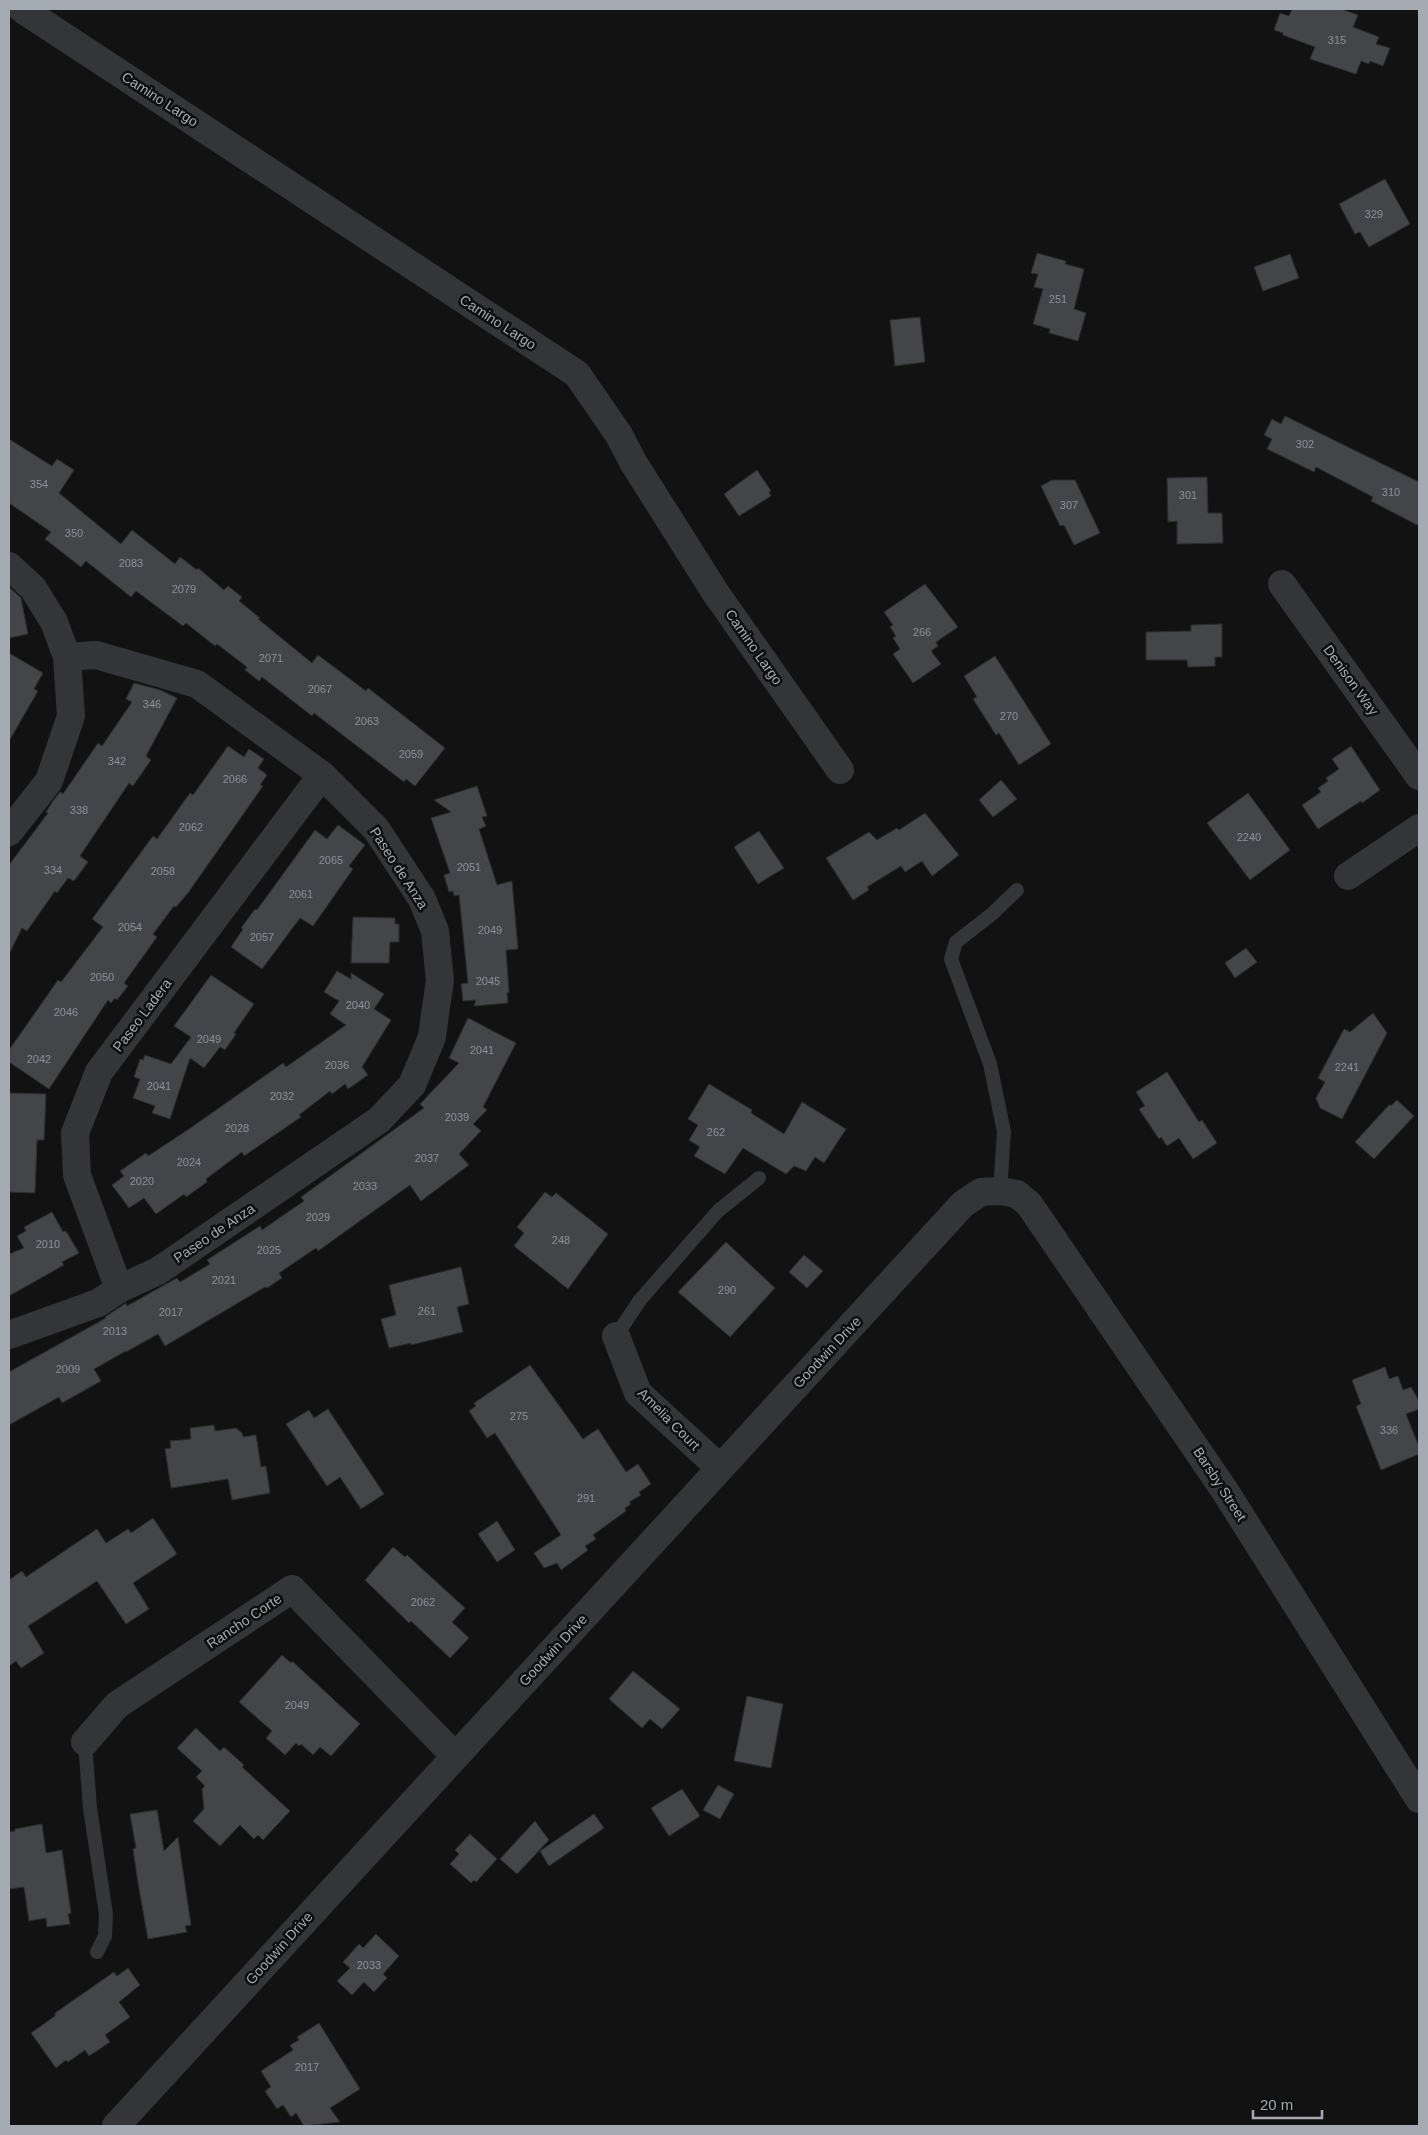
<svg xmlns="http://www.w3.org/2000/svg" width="1428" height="2135" viewBox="0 0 1428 2135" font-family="Arial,sans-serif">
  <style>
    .building { fill: #444549; stroke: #2c2d2f }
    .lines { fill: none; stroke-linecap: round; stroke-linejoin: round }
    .service { stroke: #333538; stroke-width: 14 }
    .minor { stroke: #333538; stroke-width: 28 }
    .tertiary { stroke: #333538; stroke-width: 28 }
    .labels { text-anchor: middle; stroke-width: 5; stroke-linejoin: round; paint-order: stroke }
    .number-label { font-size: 11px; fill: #8d9298 }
    .street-label { font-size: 14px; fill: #a5abb3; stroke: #0d0d0e }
  </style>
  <rect width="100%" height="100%" fill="#121213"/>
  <!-- building -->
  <g class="building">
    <polygon points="1292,9 1341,9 1358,15 1353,27 1379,37 1376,44 1390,48 1383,66 1370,61 1369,64 1361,61 1356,74 1310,59 1315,47 1283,35 1283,33 1274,30 1280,13 1289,16"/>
    <polygon points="1385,179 1410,224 1369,247 1360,232 1355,234 1339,204"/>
    <polygon points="1037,253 1066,261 1065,264 1084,269 1074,309 1086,313 1078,341 1049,333 1050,329 1033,324 1043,289 1034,287 1038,274 1031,273"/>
    <polygon points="1290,254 1299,278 1263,291 1254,267"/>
    <polygon points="920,317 925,362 895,366 890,320"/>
    <polygon points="1285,416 1419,482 1419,526 1371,501 1373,497 1316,467 1314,472 1267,449 1272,439 1264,435 1272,419 1281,424"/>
    <polygon points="9,439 52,466 57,459 74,470 59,493 121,544 132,530 175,564 180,557 197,570 198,568 224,590 228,586 242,597 239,601 260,618 258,619 312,663 318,655 366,691 368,688 445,748 415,786 406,779 404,782 314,713 312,716 262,677 259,681 245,670 247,667 217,644 215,646 186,623 183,626 136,591 131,597 86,561 81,567 45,539 51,532 9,503"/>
    <polygon points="757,470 771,491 769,492 771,496 739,516 724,494"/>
    <polygon points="1207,477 1208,513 1222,513 1223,543 1177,544 1177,521 1168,522 1167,478"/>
    <polygon points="1052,480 1075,480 1100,533 1074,545 1064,525 1060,526 1041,486"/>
    <polygon points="925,584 958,627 936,642 938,646 931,651 941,664 913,683 893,654 900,649 893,638 896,636 890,627 893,625 884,612"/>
    <polygon points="9,587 21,598 28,634 9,638"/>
    <polygon points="1222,624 1222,657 1215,657 1215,666 1188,667 1187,660 1146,660 1146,632 1191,631 1191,625"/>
    <polygon points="9,653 43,673 34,689 38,691 9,741"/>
    <polygon points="995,656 1051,744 1019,765 999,733 996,735 973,699 977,697 964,676"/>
    <polygon points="134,683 160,690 177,698 146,756 151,760 133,786 129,783 80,856 88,862 74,881 68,878 57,893 55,891 27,931 22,928 9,954 9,865 48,813 46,812 53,801 60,792 63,794 98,743 102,746 132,702 126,699"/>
    <polygon points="228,746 244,757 249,749 264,759 258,768 267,775 260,785 263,786 188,893 176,907 174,906 153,934 157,937 124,983 128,986 117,1000 115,998 111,1003 108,1000 49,1089 9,1062 9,1050 58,980 61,982 103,927 92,919 153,836 157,839 190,793 193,795"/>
    <polygon points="1351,746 1380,790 1362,803 1361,801 1318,829 1302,805 1321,792 1318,788 1328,781 1326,778 1339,769 1332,759"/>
    <polygon points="1001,780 1017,799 993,817 979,800"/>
    <polygon points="477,786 487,816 482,817 486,826 479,829 497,885 512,881 518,949 506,950 509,992 507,993 508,1003 474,1006 476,1000 463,1001 461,984 468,983 459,895 454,896 453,891 449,892 444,875 450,873 431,818 451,812 434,800"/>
    <polygon points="1248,793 1290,850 1250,880 1207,823"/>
    <polygon points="925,813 959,855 932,876 922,861 905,872 901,866 867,887 869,890 853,900 826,858 869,832 877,840 897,828 899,830"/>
    <polygon points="338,825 365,845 349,866 353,869 313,926 300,918 262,969 231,947 243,929 241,928 255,909 257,910 315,830 327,839"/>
    <polygon points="759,831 784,868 758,884 734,847"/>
    <polygon points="353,917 395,918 395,924 399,924 399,942 390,942 389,963 351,963"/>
    <polygon points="1246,948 1257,962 1235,978 1225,963"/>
    <polygon points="337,971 351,979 351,973 384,994 374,1009 391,1020 362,1067 368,1075 348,1089 345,1084 332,1094 330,1091 299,1115 301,1117 244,1156 242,1152 206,1179 207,1182 186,1197 184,1194 156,1214 144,1198 129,1208 112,1185 124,1176 120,1171 146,1153 148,1156 189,1129 283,1063 286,1067 346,1025 330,1014 339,1001 324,992"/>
    <polygon points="211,975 254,1004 234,1033 236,1034 225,1050 220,1047 204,1068 190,1058 170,1119 152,1113 155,1106 133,1098 140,1079 134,1077 140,1059 143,1060 145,1055 171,1064 191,1037 174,1026"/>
    <polygon points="1373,1013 1387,1033 1342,1119 1320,1108 1316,1098 1325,1082 1318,1078 1344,1029 1350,1032"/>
    <polygon points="468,1018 516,1043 483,1107 487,1110 473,1124 481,1131 459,1154 469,1165 421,1201 410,1185 318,1251 316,1248 279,1273 282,1278 267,1288 265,1287 165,1346 158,1334 126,1352 126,1351 94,1369 101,1381 62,1403 59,1397 9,1425 9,1372 106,1318 105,1317 126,1303 127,1306 177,1278 180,1282 210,1264 207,1260 260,1226 262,1230 304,1201 301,1197 424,1108 420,1104 459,1063 449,1058"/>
    <polygon points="1167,1072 1199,1122 1202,1120 1217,1143 1193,1159 1179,1138 1167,1146 1161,1137 1159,1139 1139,1109 1145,1106 1136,1092"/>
    <polygon points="709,1084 752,1110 751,1113 784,1134 802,1102 846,1129 824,1163 815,1157 806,1171 794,1166 786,1174 743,1148 725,1174 694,1156 700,1147 689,1140 698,1125 688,1119"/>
    <polygon points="9,1093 46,1094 44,1140 37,1140 35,1193 9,1192"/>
    <polygon points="1397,1100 1414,1116 1374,1159 1355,1142 1390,1104 1391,1106"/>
    <polygon points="545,1192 552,1197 556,1193 608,1234 568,1289 514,1246 524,1233 517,1227"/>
    <polygon points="52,1212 63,1232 66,1231 79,1253 62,1262 64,1265 9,1296 9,1254 24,1248 17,1236 26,1231 24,1227"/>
    <polygon points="726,1242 775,1288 730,1337 678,1292"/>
    <polygon points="804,1255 823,1271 807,1288 789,1272"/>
    <polygon points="461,1267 469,1304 457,1307 463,1332 411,1345 411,1343 389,1348 381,1319 396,1315 389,1285"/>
    <polygon points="530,1365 583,1439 598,1429 626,1472 638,1464 651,1484 639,1492 641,1495 629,1502 631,1504 625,1508 626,1511 593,1535 596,1539 585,1546 588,1550 561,1570 557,1563 544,1568 534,1553 561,1535 495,1433 487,1438 469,1411 476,1406 474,1403"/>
    <polygon points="1385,1367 1389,1379 1398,1376 1403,1390 1411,1387 1419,1401 1419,1409 1406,1414 1419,1447 1419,1454 1381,1470 1356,1406 1361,1404 1352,1380"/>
    <polygon points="328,1409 384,1494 361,1509 340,1477 327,1486 286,1424 309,1410 314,1418"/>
    <polygon points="214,1425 215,1431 236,1428 242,1433 243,1437 256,1435 261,1467 266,1466 270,1493 232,1500 228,1479 171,1488 165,1449 171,1448 170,1441 191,1439 190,1428"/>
    <polygon points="153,1518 177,1554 133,1583 149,1609 126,1624 97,1581 28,1626 44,1653 21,1668 16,1661 9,1666 9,1580 22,1571 26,1577 97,1529 106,1543 128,1529 131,1533"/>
    <polygon points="497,1521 515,1550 497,1562 478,1534"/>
    <polygon points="393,1547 405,1557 407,1555 465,1608 452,1622 469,1638 450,1658 411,1621 409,1623 365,1580"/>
    <polygon points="282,1655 291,1663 292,1661 360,1724 331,1756 320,1747 313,1755 301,1744 299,1746 296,1743 285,1755 266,1738 272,1731 239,1702"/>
    <polygon points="633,1671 680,1709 662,1729 650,1719 642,1728 609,1699"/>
    <polygon points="747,1696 783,1704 771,1768 734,1761"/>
    <polygon points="196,1728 220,1751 224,1747 244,1765 242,1767 290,1811 263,1840 258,1835 254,1839 240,1825 220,1846 193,1821 204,1809 202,1789 205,1786 196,1777 202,1771 177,1748"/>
    <polygon points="718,1785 734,1794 720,1819 703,1810"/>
    <polygon points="682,1789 700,1816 669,1836 651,1808"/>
    <polygon points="157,1810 164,1851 178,1837 191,1925 185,1926 187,1932 148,1939 138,1883 133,1849 136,1848 130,1814"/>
    <polygon points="594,1814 604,1828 549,1866 540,1851"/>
    <polygon points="535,1821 549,1840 517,1874 500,1859"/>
    <polygon points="42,1824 46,1853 62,1850 71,1913 68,1914 70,1924 47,1927 46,1918 29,1921 24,1887 9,1889 9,1832 15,1831 15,1829"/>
    <polygon points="470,1834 497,1859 476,1882 474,1880 471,1883 450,1864 459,1854 455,1850"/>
    <polygon points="376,1934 399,1956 383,1974 387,1978 374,1992 364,1982 352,1995 337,1981 350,1968 343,1962 359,1944 363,1948"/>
    <polygon points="128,1968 140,1985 119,2002 130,2017 105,2035 110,2042 89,2056 85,2050 68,2062 66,2060 56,2068 31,2033 55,2016 55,2013 114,1972 117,1976"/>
    <polygon points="319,2023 360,2089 330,2108 340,2122 304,2126 296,2113 291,2117 283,2105 277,2109 265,2091 271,2087 261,2071 293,2050 290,2045 299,2040 297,2037"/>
  </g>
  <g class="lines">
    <!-- service -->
    <g class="service">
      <polyline points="1000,1191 1004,1132 990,1064 951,959 956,942 992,914 1017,890"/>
      <polyline points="616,1336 640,1300 718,1211 759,1178"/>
      <polyline points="85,1742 90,1808 106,1914 105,1936 97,1952"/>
    </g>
    <!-- minor -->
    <g class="minor">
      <polyline points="22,9 577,374 619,435 633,462 715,592 840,770"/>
      <polyline points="9,566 33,588 54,622 67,657 71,716 49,781 9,832"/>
      <polyline points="1282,584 1419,776"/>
      <polyline points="1348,876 1419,828"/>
      <polyline points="119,1289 77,1175 75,1133 99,1072 322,775"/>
      <polyline points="9,1335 98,1303 119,1289 158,1271 379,1120 412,1085 432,1037 436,1007 440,981 435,931 422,899 376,829 322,775 197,684 96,655 67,657"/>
      <polyline points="616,1336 638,1393 720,1468"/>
      <polyline points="85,1742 117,1705 292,1589 455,1756"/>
    </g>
    <!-- tertiary -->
    <polyline class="tertiary" points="116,2126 963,1204 981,1192 1000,1191 1017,1194 1029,1204 1225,1491 1419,1799"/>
  </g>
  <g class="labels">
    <!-- number labels -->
    <g class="number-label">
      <text x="1337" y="44">315</text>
      <text x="1374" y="218">329</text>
      <text x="1058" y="303">251</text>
      <text x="1305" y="448">302</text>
      <text x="39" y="488">354</text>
      <text x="1391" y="496">310</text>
      <text x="1188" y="499">301</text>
      <text x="1069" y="509">307</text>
      <text x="74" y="537">350</text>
      <text x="131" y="567">2083</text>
      <text x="184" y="593">2079</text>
      <text x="922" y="636">266</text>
      <text x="271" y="662">2071</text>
      <text x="320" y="693">2067</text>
      <text x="152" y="708">346</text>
      <text x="1009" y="720">270</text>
      <text x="367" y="725">2063</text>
      <text x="411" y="758">2059</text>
      <text x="117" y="765">342</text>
      <text x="235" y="783">2066</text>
      <text x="79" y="814">338</text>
      <text x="191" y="831">2062</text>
      <text x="1249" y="841">2240</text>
      <text x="331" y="864">2065</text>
      <text x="469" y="871">2051</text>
      <text x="53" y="874">334</text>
      <text x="163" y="875">2058</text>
      <text x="301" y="898">2061</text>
      <text x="130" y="931">2054</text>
      <text x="490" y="934">2049</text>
      <text x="262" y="941">2057</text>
      <text x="102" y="981">2050</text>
      <text x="488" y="985">2045</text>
      <text x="358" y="1009">2040</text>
      <text x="66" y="1016">2046</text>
      <text x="209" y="1043">2049</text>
      <text x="482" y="1054">2041</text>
      <text x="39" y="1063">2042</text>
      <text x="337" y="1069">2036</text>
      <text x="1347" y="1071">2241</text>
      <text x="159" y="1090">2041</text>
      <text x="282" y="1100">2032</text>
      <text x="457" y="1121">2039</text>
      <text x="237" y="1132">2028</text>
      <text x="716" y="1136">262</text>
      <text x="427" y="1162">2037</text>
      <text x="189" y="1166">2024</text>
      <text x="142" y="1185">2020</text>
      <text x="365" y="1190">2033</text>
      <text x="318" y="1221">2029</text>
      <text x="561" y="1244">248</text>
      <text x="48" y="1248">2010</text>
      <text x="269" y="1254">2025</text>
      <text x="224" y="1284">2021</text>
      <text x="727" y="1294">290</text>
      <text x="427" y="1315">261</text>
      <text x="171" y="1316">2017</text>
      <text x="115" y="1335">2013</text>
      <text x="68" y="1373">2009</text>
      <text x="519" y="1420">275</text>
      <text x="1389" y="1434">336</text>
      <text x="586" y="1502">291</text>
      <text x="423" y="1606">2062</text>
      <text x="297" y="1709">2049</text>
      <text x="369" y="1969">2033</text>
      <text x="307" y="2071">2017</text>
    </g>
    <!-- street labels -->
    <g class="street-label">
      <text transform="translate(160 99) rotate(33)" y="5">Camino Largo</text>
      <text transform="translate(498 322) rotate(33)" y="5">Camino Largo</text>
      <text transform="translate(754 647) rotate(55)" y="5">Camino Largo</text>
      <text transform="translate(1351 680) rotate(54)" y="5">Denison Way</text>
      <text transform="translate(399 868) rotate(57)" y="5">Paseo de Anza</text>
      <text transform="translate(142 1015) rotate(-53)" y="5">Paseo Ladera</text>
      <text transform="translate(214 1233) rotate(-34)" y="5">Paseo de Anza</text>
      <text transform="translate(827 1352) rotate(-47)" y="5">Goodwin Drive</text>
      <text transform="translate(669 1419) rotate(45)" y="5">Amelia Court</text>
      <text transform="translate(1220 1484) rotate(57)" y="5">Barsby Street</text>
      <text transform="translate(244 1621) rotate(-34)" y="5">Rancho Corte</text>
      <text transform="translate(553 1650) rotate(-47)" y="5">Goodwin Drive</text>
      <text transform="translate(279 1948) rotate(-48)" y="5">Goodwin Drive</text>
    </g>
  </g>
  <!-- border -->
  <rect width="1428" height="2135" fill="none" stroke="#a5abb3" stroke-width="20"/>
  <!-- scale -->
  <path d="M1253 2110v8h69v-8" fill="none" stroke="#a5abb3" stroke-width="2.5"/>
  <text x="1260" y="2110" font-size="15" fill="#a5abb3" stroke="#0d0d0e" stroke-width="4" paint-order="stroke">20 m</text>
</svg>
